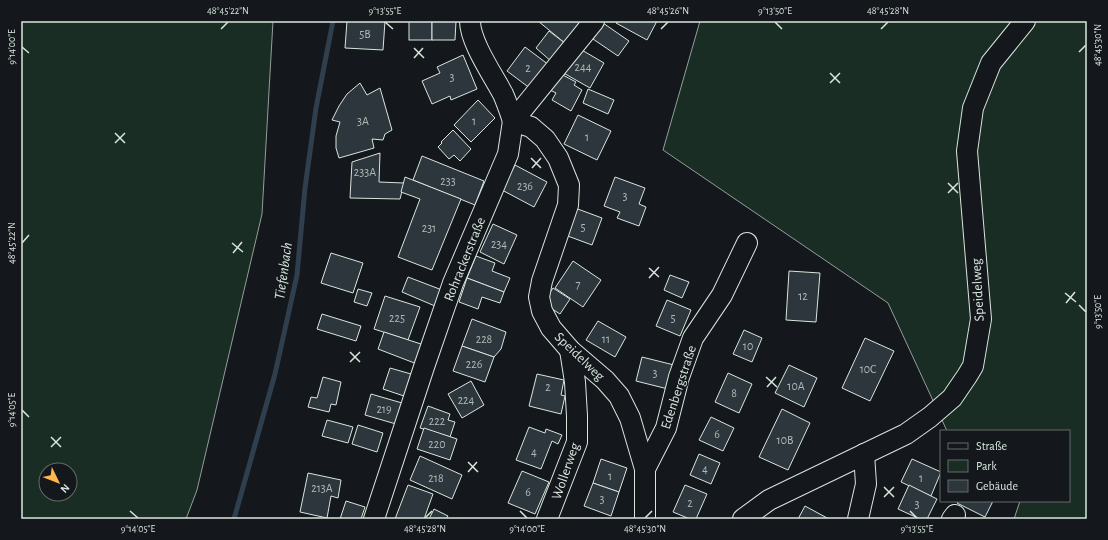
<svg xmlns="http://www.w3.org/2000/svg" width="1108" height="540" viewBox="0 0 1108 540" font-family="'Alegreya Sans',sans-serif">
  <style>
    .green { fill: #1a2d24; stroke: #939e99; fill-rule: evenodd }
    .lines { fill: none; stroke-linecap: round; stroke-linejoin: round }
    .stream { stroke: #2f3f4d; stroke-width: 5 }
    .building { fill: #2c363c; stroke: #d8e6dc }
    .minor-casing { stroke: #d8e6dc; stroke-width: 22 }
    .minor { stroke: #14181c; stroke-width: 20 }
    .ticks { fill: none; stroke: #d8e6dc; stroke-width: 1.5 }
    .labels { text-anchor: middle; stroke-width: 3; stroke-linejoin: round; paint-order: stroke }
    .number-label { font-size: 12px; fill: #adbab4 }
    .street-label { font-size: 14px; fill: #d8e6dc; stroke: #14181c }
    .water-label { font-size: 15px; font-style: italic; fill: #d8e6dc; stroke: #14181c }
    .neatline { fill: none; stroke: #d8e6dc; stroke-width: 1.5 }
    .ticks-label { font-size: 10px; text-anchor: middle; fill: #d8e6dc }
  </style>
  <rect width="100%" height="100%" fill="#14181c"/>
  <!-- green -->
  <g class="green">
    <path d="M 21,21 L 273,21 L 262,214 L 197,490 L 186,519 L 21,519 ZM 46,470 L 70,470 L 70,494 L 46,494 Z"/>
    <polygon points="700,21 1087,21 1087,519 1014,519 1020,501 1069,501 1069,431 947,431 888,303 663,150"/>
  </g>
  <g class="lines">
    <!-- stream -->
    <polyline class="stream" points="234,519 275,374 297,275 305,188 316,108 333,21"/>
  </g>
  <!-- building -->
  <g class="building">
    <polygon points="347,21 385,21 383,50 345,48"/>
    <rect x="409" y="21" width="23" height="19"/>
    <polygon points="432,21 456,21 455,40 432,40"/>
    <polygon points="538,21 579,21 584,23 566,44"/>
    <polygon points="617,21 657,21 647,40 616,23"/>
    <polygon points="603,23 629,41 618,56 593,39"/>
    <polygon points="549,31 566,44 552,62 536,48"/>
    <polygon points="525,47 549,65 531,89 507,71"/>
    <polygon points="580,49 604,63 590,88 560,71"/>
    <polygon points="463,55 477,89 451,100 450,96 432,104 422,81 440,73 437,67"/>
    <polygon points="559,73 576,82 574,85 582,90 571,111 552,100 556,93 550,90"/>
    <polygon points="360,83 367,95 380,88 392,130 385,134 383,140 372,139 374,148 339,158 336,148 336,136 340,122 332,120 339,106 347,94"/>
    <polygon points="588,89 614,100 608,114 583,103"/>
    <polygon points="478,100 495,118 471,142 454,125"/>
    <polygon points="578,115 611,131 597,160 564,144"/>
    <polygon points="453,130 471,149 460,161 454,155 449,159 438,147 442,143 441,142"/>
    <polygon points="380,153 379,182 404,183 400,199 350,198 352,162"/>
    <polygon points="422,156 484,181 475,205 413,180"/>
    <polygon points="515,165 547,182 534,207 502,190"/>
    <polygon points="405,177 461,199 432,270 398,257 420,199 401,192"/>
    <polygon points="615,177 645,188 639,204 646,207 639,226 617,218 620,212 604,206"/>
    <polygon points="575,208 602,218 592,245 565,235"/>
    <polygon points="493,224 517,235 504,264 480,252"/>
    <polygon points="331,253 363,263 353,293 321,283"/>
    <polygon points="476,256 495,263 492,271 510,278 504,292 467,278"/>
    <polygon points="573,261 601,280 583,307 555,288"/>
    <polygon points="789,271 820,273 816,322 786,320"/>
    <polygon points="670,275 689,282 682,298 664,290"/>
    <polygon points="408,277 442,290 435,306 402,292"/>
    <polygon points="467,278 504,292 500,303 482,297 478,309 459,302"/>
    <polygon points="553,288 570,299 560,314 543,303"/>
    <polygon points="358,289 372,293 367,306 354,302"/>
    <polygon points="385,296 420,307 408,340 374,329"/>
    <polygon points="667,300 691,310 680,336 656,326"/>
    <polygon points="322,314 361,326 356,341 317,329"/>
    <polygon points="472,319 506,332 501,349 494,357 462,346"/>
    <polygon points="598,321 626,337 615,357 586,340"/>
    <polygon points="744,330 762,338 752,362 733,354"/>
    <polygon points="384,332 424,345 417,364 378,349"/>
    <polygon points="865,338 894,351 870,401 842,388"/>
    <polygon points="462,346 494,357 485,382 453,371"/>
    <polygon points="642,357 674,365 668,389 636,381"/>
    <polygon points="789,365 817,378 804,407 775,393"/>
    <polygon points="390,368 411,374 404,396 383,389"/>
    <polygon points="728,373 752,384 739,413 715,402"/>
    <polygon points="537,374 564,380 561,395 565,396 561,414 529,406"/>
    <polygon points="323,377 341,382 336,405 331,404 329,412 308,407 311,397 317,398"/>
    <polygon points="471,381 484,405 462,418 448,394"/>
    <polygon points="371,394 402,403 396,424 365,415"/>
    <polygon points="428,406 450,414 448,420 455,422 450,437 420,428"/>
    <polygon points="782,409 810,423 788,470 759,457"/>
    <polygon points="711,417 734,428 723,451 699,440"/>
    <polygon points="327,420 353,427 348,443 322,436"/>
    <polygon points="358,425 383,433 377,452 352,444"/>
    <polygon points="529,427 545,433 546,429 562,435 558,444 552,441 541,469 516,460"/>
    <polygon points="424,428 457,439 450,460 417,449"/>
    <polygon points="699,454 720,463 711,484 690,475"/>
    <polygon points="420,456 462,475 452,499 410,480"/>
    <polygon points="601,459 627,468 619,492 593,483"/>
    <polygon points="912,459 941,472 931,496 901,482"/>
    <polygon points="522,471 549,482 535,514 508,503"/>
    <polygon points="308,473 341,480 338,498 331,496 327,518 300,512"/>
    <polygon points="593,483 619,492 611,516 584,506"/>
    <polygon points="408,485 433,494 424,519 395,519"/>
    <polygon points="685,485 707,494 696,519 690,519 673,512"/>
    <polygon points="909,485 937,499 927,519 920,519 898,509"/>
    <polygon points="346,501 365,507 361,519 340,519"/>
    <polygon points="958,501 993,501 985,517 957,503"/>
    <polygon points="805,506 829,519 798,519"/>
    <polygon points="434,509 448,516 446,519 429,519"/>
  </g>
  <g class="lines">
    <!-- minor casing -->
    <g class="minor-casing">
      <g id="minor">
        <path d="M 470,21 C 470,42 493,75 503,94 C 507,103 510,112 513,121"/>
        <polyline points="513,121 531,127 545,139 558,158 569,185 568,205 542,281 539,297 542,311 551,328 570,350 605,380 619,396 630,418 645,469 645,519"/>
        <polyline points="645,469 666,428 679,377 693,338 722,295 747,243"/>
        <polyline points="374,519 424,367 453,283 508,154 513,121 594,21"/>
        <polyline points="547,519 577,442 577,416 575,382 570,350"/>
        <polyline points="743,519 769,500 906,434 930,417 952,398 967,376 973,366 981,319 967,151 973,108 991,63 1025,21"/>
        <polyline points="858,519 866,484 864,454"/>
        <polyline points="952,519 955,515"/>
      </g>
    </g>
    <!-- minor -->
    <use href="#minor" class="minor"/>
  </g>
  <!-- ticks -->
  <path class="ticks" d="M 385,22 L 393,29M 775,22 L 782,29M 221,29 L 228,22M 661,29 L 668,22M 881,29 L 888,22M 22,47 L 29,53M 414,48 L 424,58M 1079,52 L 1086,45M 414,58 L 423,48M 830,73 L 840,83M 830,83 L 840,73M 115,133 L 125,143M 115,143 L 125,133M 531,158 L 541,168M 532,168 L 541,158M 948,183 L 958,193M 948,193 L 958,183M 22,243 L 29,235M 232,243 L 243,252M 233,253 L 242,242M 649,268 L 659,277M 649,278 L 659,267M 1065,293 L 1076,302M 1066,303 L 1075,292M 1079,305 L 1086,312M 350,352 L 360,362M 350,362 L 360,352M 766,377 L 777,387M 767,387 L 776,377M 22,410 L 29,417M 51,437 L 61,447M 51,447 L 61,437M 468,462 L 478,472M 468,472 L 477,462M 884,487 L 894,497M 884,497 L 894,487M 130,511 L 138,518M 520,511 L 527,518M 910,511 L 917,518M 425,518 L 432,511M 645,518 L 652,511"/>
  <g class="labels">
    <!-- number labels -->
    <g class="number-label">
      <text x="365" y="38">5B</text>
      <text x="583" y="71">244</text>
      <text x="528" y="72">2</text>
      <text x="452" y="81">3</text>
      <text x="363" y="125">3A</text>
      <text x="474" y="125">1</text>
      <text x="587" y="141">1</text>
      <text x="365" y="176">233A</text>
      <text x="448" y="185">233</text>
      <text x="525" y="190">236</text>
      <text x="625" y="200">3</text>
      <text x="583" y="231">5</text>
      <text x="429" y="232">231</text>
      <text x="499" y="248">234</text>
      <text x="578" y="288">7</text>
      <text x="803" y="300">12</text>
      <text x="397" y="322">225</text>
      <text x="673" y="322">5</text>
      <text x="484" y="343">228</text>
      <text x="606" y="343">11</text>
      <text x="748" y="350">10</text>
      <text x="474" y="368">226</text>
      <text x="868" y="373">10C</text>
      <text x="655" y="377">3</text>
      <text x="796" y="390">10A</text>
      <text x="548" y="391">2</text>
      <text x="734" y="397">8</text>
      <text x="466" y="404">224</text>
      <text x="384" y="413">219</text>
      <text x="437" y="425">222</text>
      <text x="717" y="438">6</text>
      <text x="785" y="444">10B</text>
      <text x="437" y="448">220</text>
      <text x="534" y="456">4</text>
      <text x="705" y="473">4</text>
      <text x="610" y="480">1</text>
      <text x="436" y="482">218</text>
      <text x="921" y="482">1</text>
      <text x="322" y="492">213A</text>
      <text x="528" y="496">6</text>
      <text x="602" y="503">3</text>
      <text x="690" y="507">2</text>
      <text x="917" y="508">3</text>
    </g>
    <!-- street labels -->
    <g class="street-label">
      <text transform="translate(464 259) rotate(-68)" y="5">Rohrackerstraße</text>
      <text transform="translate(977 290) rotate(-93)" y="5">Speidelweg</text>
      <text transform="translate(580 356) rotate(44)" y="5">Speidelweg</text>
      <text transform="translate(678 387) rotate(-72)" y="5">Edenbergstraße</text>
      <text transform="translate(565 471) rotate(-71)" y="5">Wollerweg</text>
    </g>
    <!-- water labels -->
    <g class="water-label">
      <text transform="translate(283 271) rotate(-82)" y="5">Tiefenbach</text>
    </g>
  </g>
  <!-- border -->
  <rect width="1108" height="540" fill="none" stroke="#14181c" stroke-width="44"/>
  <!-- legend -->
  <rect x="940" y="430" width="130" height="72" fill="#14181c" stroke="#626a69"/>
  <rect x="948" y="443" width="20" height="6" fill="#14181c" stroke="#626a69"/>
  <text x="976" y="450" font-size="12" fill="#d8e6dc">Straße</text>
  <rect x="948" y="460" width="20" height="12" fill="#1a2d24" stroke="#626a69"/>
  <text x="976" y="470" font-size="12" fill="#d8e6dc">Park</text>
  <rect x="948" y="480" width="20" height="12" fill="#2c363c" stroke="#626a69"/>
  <text x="976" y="490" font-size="12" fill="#d8e6dc">Gebäude</text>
  <!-- north arrow -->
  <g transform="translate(58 482) rotate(133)"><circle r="19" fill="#14181c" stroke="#626a69"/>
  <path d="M0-3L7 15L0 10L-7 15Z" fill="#ffb74d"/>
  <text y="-6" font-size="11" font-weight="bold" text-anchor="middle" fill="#d8e6dc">N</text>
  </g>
  <rect x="22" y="22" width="1064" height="496" class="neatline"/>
  <g class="ticks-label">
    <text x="228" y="14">48°45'22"N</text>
    <text x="385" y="14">9°13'55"E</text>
    <text x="668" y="14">48°45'26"N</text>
    <text x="775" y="14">9°13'50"E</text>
    <text x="888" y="14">48°45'28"N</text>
    <text transform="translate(1097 45) rotate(-90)" y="4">48°45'30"N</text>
    <text transform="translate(11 47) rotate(-90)" y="4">9°14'00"E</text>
    <text transform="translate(11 243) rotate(-90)" y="4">48°45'22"N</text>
    <text transform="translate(1097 312) rotate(-90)" y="4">9°13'50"E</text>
    <text transform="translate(11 410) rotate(-90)" y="4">9°14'05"E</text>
    <text x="138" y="532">9°14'05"E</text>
    <text x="425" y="532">48°45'28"N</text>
    <text x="527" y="532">9°14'00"E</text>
    <text x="645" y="532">48°45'30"N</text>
    <text x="917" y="532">9°13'55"E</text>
  </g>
</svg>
